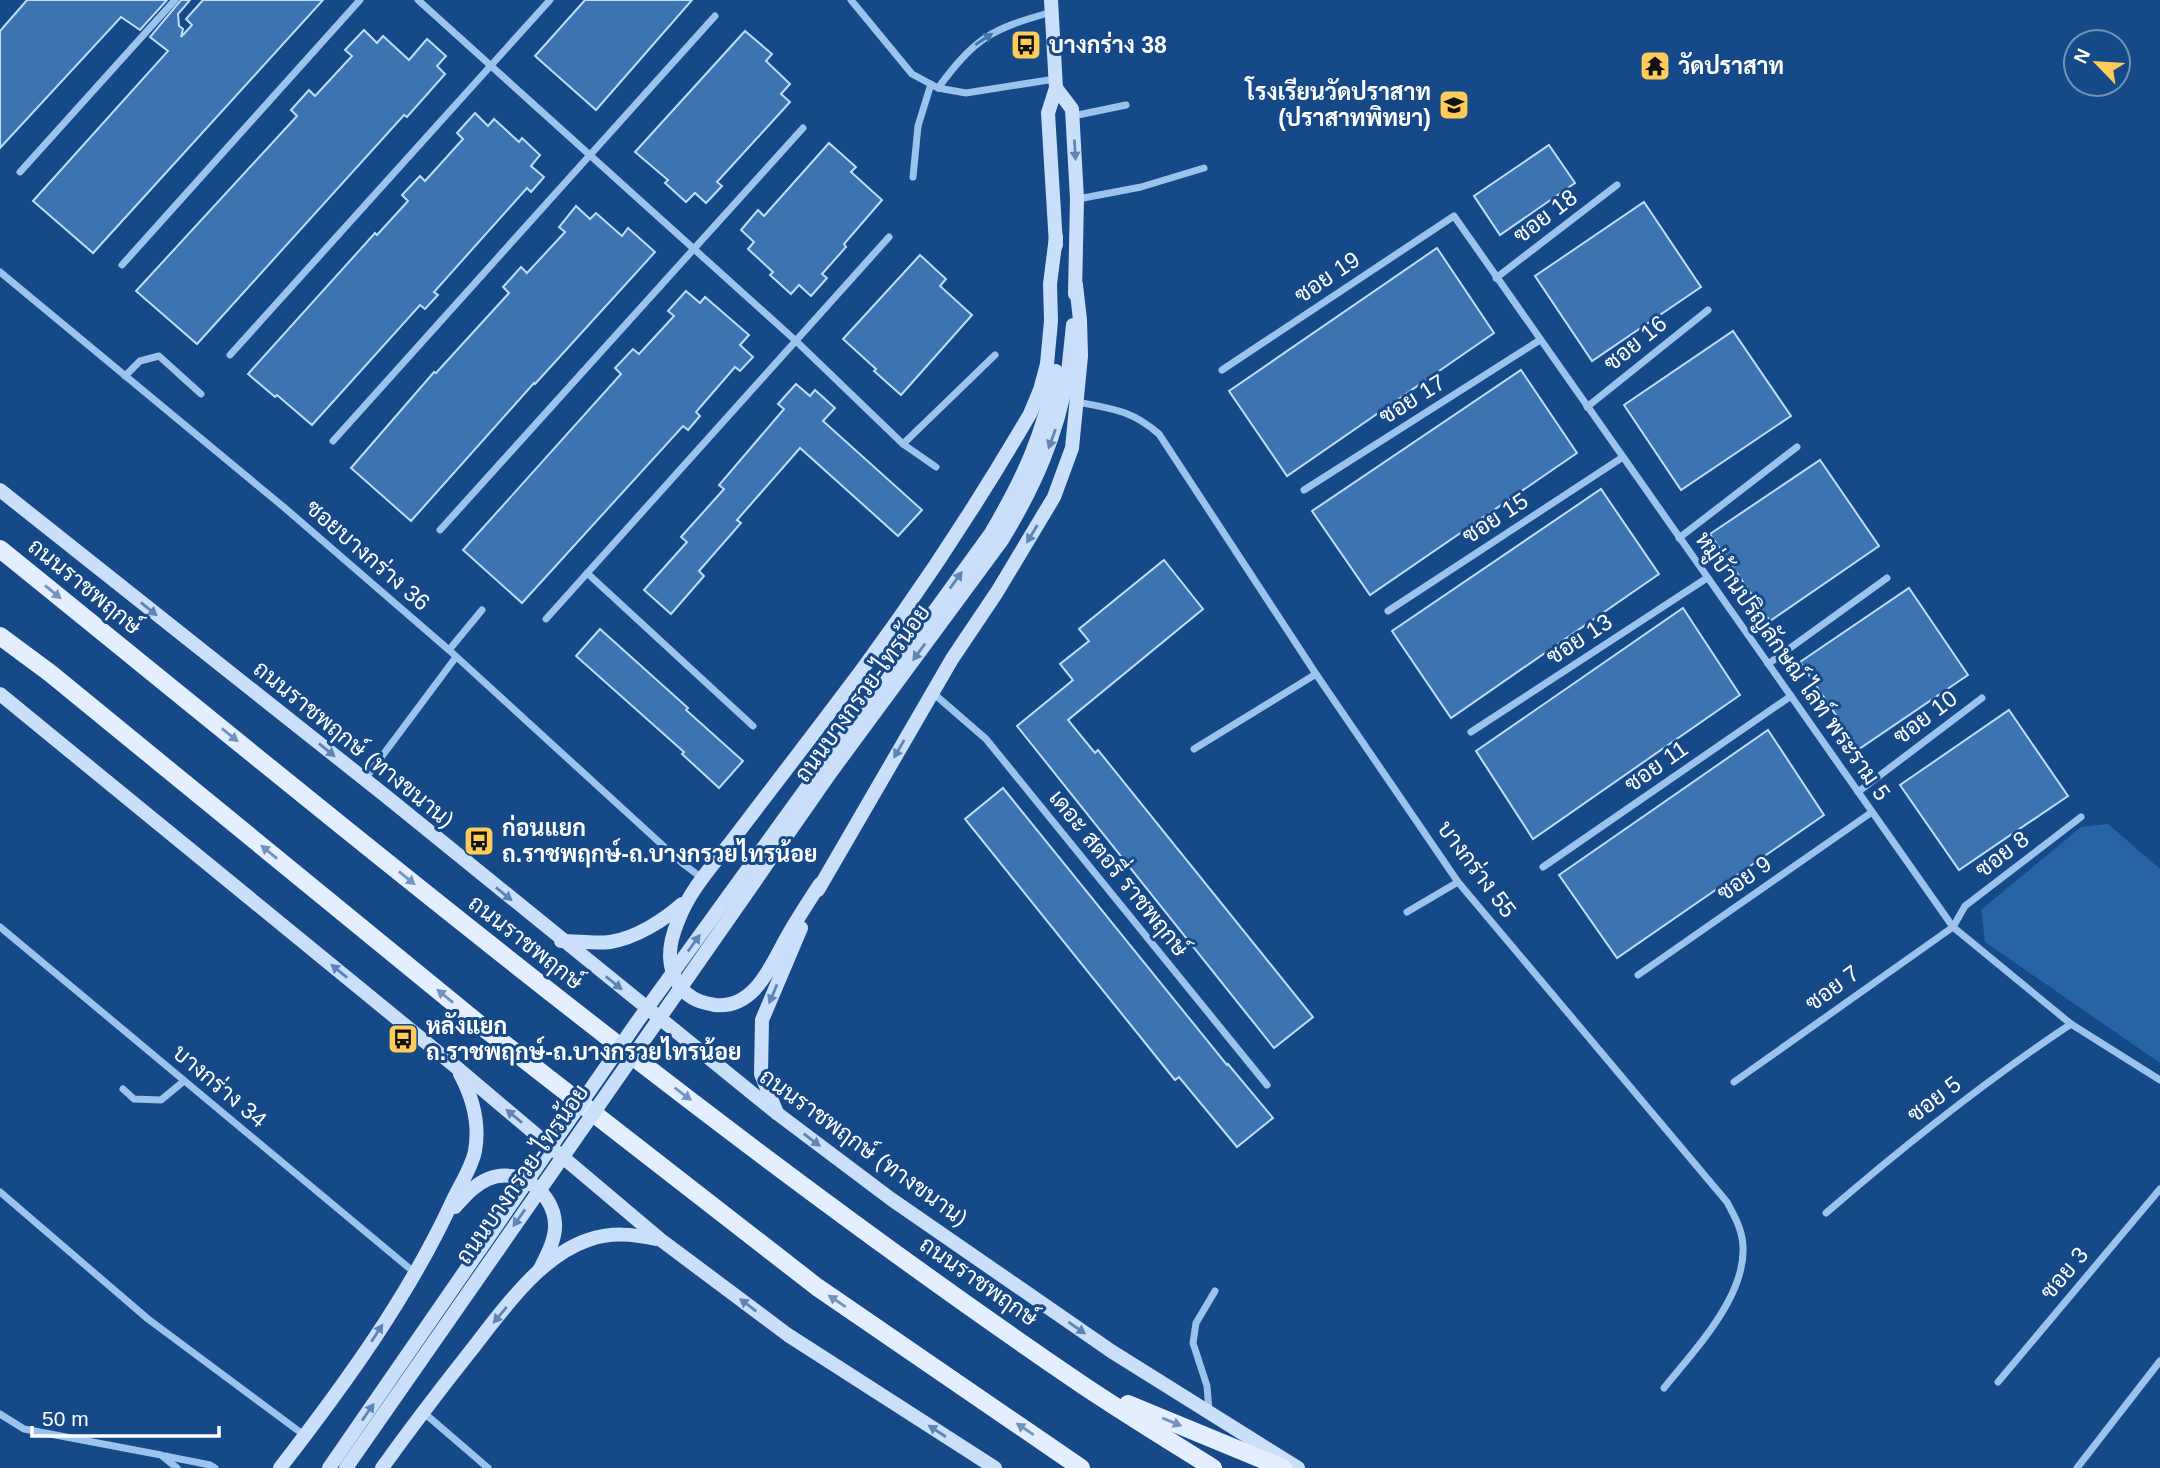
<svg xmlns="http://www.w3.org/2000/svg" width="2160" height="1468" viewBox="0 0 2160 1468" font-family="Helvetica,Sarabun,sans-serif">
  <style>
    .green { fill: #2863a6 }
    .building { fill: #3d73b1; stroke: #c1dcfa; stroke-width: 2 }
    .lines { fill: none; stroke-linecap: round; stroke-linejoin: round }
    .minor { stroke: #9cc2ee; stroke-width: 7 }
    .secondary { stroke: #c9dffa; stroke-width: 14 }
    .primary { stroke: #e3eeff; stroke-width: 18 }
    .secondary-bridge { stroke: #c9dffa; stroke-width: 14 }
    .oneway { fill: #4473ab }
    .oneway2 { fill: #5d85b5 }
    .oneway3 { fill: #7293bd }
    .labels { text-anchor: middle; stroke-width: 6; stroke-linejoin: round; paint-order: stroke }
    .poi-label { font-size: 23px; font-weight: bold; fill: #fff; stroke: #154987; text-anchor: start }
    .street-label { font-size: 23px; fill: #fff; stroke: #154987 }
  </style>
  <rect width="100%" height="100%" fill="#154987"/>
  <!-- green -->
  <polygon class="green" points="2108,824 2160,869 2160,1063 1985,942 1981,910 2081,827"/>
  <!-- building -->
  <g class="building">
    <polygon points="27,0 167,0 140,30 121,17 0,148 0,31"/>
    <polygon points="181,0 190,0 178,14 179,26 183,29 181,37 192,25 186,19 203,0 323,0 93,253 33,201 168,51 150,37"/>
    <polygon points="585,0 692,0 596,110 535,56"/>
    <polygon points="364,30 377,43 383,36 409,60 427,39 446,56 437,66 445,74 407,117 404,115 197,344 136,291 297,116 291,110 309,90 315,96 352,56 345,50"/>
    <polygon points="745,31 772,54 766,61 790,84 781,94 790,102 717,182 722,186 706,203 695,193 686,202 665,183 668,180 635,152"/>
    <polygon points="475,113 488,126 494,119 519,142 522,138 540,155 531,166 544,177 531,192 527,188 434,292 438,295 425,309 420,305 312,425 277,395 275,397 248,374 375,233 377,235 408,201 402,195 420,176 425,181 463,139 457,133"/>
    <polygon points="829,143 856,167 851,172 882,200 844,244 846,247 822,274 827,278 811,296 799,285 791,294 770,275 773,272 748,249 754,242 741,230 758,210 764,216"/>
    <polygon points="1549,145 1575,183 1500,235 1474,196"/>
    <polygon points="1644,202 1701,287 1592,361 1535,276"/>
    <polygon points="576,206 590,219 596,213 622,236 628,228 655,252 535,384 534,383 411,521 351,468 434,372 436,373 509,293 503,287 521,267 527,273 565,232 559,227"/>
    <polygon points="1437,248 1494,333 1287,476 1229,391"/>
    <polygon points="920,255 946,279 940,286 972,315 901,395 874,371 876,369 843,339"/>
    <polygon points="686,291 700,303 705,297 749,335 740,345 753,357 740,371 735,367 696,412 700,416 688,430 683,426 522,603 463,550 621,374 615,368 633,349 639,354 674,316 668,311"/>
    <polygon points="1733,331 1791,416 1681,490 1624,405"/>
    <polygon points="1521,370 1577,453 1370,595 1312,511"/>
    <polygon points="796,384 810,396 815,390 835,408 823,421 922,510 898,536 800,448 737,520 741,523 699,571 704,576 671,614 644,590 687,542 681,537 724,489 719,485 784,409 778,404"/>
    <polygon points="1820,460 1879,546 1770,621 1710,534"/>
    <polygon points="1601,489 1659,574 1451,718 1392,631"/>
    <polygon points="1164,560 1203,609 1068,720 1095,753 1098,750 1313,1017 1274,1048 1017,726 1073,680 1060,664 1089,641 1079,629"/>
    <polygon points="1909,588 1968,675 1859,749 1800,662"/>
    <polygon points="1683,608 1740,695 1533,839 1476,751"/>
    <polygon points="600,629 688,708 686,710 743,761 719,788 682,754 684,752 576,656"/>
    <polygon points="2009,710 2068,796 1959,870 1900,785"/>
    <polygon points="1768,730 1824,815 1617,958 1559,875"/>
    <polygon points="1003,788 1227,1065 1228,1064 1273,1118 1237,1147 1179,1077 1175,1080 965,819"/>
  </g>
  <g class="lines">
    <!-- minor -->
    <g class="minor">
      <polyline points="418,0 796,341 903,444 936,467"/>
      <polyline points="851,0 912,74 938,88 966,93 1055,79"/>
      <path d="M 938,88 C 976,37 991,29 1052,12"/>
      <polyline points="1073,116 1126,105"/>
      <polyline points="20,172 175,0"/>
      <polyline points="913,177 918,126 931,84"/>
      <polyline points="1078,199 1141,187 1204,168"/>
      <polyline points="122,265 360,0"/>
      <polyline points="0,272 286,509 449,650 682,863 702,878"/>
      <polyline points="1496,278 1617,185"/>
      <polyline points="230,355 550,0"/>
      <polyline points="1222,370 1454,216 1953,927 2071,1024 2160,1080"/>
      <polyline points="125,376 140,361 159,356 201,394"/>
      <path d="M 1077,402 C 1113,409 1131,410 1159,434 L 1316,674 L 1458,882 L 1727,1202 C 1731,1210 1736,1218 1739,1227 C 1760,1283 1696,1348 1664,1388"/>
      <polyline points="1587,407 1708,310"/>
      <polyline points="333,441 715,16"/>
      <polyline points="903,444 995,355"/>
      <polyline points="1304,490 1540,340"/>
      <polyline points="440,530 803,128"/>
      <polyline points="1679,538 1797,447"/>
      <polyline points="587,573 753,726"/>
      <polyline points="1388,611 1623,457"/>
      <polyline points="546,619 889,237"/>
      <polyline points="449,650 482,610"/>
      <polyline points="1768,664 1887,578"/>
      <polyline points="933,693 986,739 1267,1085"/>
      <polyline points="1471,732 1707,578"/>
      <polyline points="1194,749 1316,674"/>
      <polyline points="365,779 456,657"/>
      <polyline points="1858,792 1982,698"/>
      <polyline points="1543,867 1791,696"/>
      <polyline points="1407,912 1458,882"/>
      <polyline points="0,927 415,1273"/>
      <polyline points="1638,975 1872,812"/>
      <polyline points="1734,1082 1953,927 1965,906 2081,817"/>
      <polyline points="123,1089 134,1099 161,1100 184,1081"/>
      <polyline points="0,1192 148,1319 304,1435"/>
      <path d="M 1826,1213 C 1905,1145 1985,1081 2071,1024"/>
      <polyline points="1998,1382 2160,1189"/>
      <polyline points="1209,1411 1207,1386 1193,1343 1196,1323 1215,1291"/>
      <polyline points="423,1412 488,1468"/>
      <polyline points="0,1414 24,1429 161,1455 177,1468"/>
      <polyline points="165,1456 210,1465 215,1468"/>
      <polyline points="2077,1468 2160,1361"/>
    </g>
    <!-- secondary -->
    <g class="secondary">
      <polyline points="1051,0 1056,88 1048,113 1056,245"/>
      <polyline points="1056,88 1072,109 1077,199 1075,294"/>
      <polyline points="1068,373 1073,325"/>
      <polyline points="0,490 387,797 778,1114 891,1199 1111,1351 1298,1468"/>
      <polyline points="0,694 456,1067 661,1240 788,1335 995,1468"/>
      <path d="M 820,884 C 809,901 797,919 787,937 C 771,965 755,1009 715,1005 C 704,1003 695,1001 686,993 C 665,972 667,947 678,921 C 690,889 714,864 734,838 C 764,799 794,759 824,720 C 899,623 968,520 1030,414 L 1040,390 L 1047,364 L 1051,321 L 1050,284 L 1056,237"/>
      <polyline points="818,890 952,659 997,592 1054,497 1072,448 1081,356 1080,320 1076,285"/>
      <path d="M 561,941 C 577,941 595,944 610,942 C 636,938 664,920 682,904"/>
      <polyline points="777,1113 761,1074 762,1020 801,928"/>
      <path d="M 455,1207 C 465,1196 474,1185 488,1179 C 519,1166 553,1192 555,1223 C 556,1239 547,1255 540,1269"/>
      <path d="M 280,1468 C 345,1384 409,1296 453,1200 C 460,1185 472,1167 475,1151 C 480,1123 473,1098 460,1074"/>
      <path d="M 382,1468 C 410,1429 439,1391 469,1353 C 500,1314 538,1257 588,1240 C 611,1232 633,1234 656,1239"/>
    </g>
    <!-- primary -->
    <g class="primary">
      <path d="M 0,549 C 355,836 706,1129 1084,1386 C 1126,1414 1170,1441 1213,1468"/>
      <polyline points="0,636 50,673 489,1032 817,1287 1081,1468"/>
      <polyline points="1128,1404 1283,1468"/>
    </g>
    <!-- secondary-bridge -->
    <g class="secondary-bridge">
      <path d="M 329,1468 L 637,1022 L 991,533 C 1024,477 1043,435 1056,371"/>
      <path d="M 346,1468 L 831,772 L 1002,540 C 1035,486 1057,436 1068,373"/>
    </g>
  </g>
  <!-- one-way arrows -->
  <defs><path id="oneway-solid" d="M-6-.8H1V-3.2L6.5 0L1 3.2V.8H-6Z" transform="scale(1.75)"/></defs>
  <use class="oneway" href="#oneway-solid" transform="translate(984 39) rotate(-34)"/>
  <g class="oneway2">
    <use href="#oneway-solid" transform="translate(1075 150) rotate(87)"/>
    <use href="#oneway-solid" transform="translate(1052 439) rotate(110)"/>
    <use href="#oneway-solid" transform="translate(1032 534) rotate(121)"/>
    <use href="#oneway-solid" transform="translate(956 580) rotate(-54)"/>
    <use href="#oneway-solid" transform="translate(149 609) rotate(39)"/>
    <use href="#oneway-solid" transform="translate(919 652) rotate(126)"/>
    <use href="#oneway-solid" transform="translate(899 749) rotate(120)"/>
    <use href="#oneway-solid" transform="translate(327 750) rotate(39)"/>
    <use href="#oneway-solid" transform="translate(504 894) rotate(39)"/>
    <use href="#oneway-solid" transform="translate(694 943) rotate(-54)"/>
    <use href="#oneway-solid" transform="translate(339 971) rotate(-141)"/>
    <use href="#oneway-solid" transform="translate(614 983) rotate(39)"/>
    <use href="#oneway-solid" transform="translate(773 994) rotate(113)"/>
    <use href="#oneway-solid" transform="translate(514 1116) rotate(-140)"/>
    <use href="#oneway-solid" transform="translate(812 1140) rotate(37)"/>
    <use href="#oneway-solid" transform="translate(519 1218) rotate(125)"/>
    <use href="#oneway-solid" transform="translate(748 1305) rotate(-143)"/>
    <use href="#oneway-solid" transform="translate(500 1315) rotate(130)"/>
    <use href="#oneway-solid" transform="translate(1077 1328) rotate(35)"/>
    <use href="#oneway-solid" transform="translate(377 1333) rotate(-57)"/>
    <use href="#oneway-solid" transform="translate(368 1412) rotate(-55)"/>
    <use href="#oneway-solid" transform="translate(937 1431) rotate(-147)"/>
  </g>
  <g class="oneway3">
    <use href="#oneway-solid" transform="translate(53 592) rotate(39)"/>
    <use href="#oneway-solid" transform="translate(230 735) rotate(39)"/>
    <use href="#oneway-solid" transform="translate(269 852) rotate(-141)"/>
    <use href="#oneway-solid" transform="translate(407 878) rotate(39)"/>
    <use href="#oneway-solid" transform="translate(445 996) rotate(-141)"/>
    <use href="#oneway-solid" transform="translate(683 1094) rotate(37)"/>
    <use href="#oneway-solid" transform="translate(837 1301) rotate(-146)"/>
    <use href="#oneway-solid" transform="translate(1172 1422) rotate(22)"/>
    <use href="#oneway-solid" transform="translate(1025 1429) rotate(-146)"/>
  </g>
  <!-- icons -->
  <defs>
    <g id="bus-square" transform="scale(1.575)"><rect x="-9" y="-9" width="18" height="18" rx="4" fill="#ffcc59" stroke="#154987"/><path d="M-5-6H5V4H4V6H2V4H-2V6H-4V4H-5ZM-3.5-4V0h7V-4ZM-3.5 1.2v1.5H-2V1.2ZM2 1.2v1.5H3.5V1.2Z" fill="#111"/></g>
    <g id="temple-square" transform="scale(1.575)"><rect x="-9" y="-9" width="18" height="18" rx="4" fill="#ffcc59" stroke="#154987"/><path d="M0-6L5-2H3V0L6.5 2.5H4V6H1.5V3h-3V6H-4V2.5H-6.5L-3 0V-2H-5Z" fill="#111"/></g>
    <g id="school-square" transform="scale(1.575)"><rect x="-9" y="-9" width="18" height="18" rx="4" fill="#ffcc59" stroke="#154987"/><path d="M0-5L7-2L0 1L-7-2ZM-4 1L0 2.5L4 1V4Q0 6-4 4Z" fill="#111"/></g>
  </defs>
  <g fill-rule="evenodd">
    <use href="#bus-square" x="1026" y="45"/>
    <use href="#temple-square" x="1655" y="66"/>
    <use href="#school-square" x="1454" y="105"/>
    <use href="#bus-square" x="479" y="841"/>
    <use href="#bus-square" x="403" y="1039"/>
  </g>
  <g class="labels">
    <!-- poi labels -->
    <g class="poi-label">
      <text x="1049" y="53">บางกร่าง 38</text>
      <text x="1678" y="74">วัดปราสาท</text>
      <text x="1431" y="100" text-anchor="end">โรงเรียนวัดปราสาท<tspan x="1431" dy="26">(ปราสาทพิทยา)</tspan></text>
      <text x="502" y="836">ก่อนแยก<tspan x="502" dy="26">ถ.ราชพฤกษ์-ถ.บางกรวยไทรน้อย</tspan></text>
      <text x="426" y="1034">หลังแยก<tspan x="426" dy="26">ถ.ราชพฤกษ์-ถ.บางกรวยไทรน้อย</tspan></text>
    </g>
    <!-- street labels -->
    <g class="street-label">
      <text transform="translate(1545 216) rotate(-37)" y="8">ซอย 18</text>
      <text transform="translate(1327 277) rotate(-34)" y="8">ซอย 19</text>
      <text transform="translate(1635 343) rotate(-39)" y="8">ซอย 16</text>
      <text transform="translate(1412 399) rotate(-32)" y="8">ซอย 17</text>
      <text transform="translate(1495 518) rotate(-33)" y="8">ซอย 15</text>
      <text transform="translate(368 555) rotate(41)" y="8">ซอยบางกร่าง 36</text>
      <text transform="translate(85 586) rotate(39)" y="8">ถนนราชพฤกษ์</text>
      <text transform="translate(1579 639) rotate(-33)" y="8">ซอย 13</text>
      <text transform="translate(1793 666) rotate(55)" y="8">หมู่บ้านปริญลักษณ์ ไลท์ พระราม 5</text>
      <text transform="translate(862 693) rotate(-54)" y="8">ถนนบางกรวย-ไทรน้อย</text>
      <text transform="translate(1925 717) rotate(-37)" y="8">ซอย 10</text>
      <text transform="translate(354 744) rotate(39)" y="8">ถนนราชพฤกษ์ (ทางขนาน)</text>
      <text transform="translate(1656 766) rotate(-35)" y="8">ซอย 11</text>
      <text transform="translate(2002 854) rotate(-37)" y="8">ซอย 8</text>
      <text transform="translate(1477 869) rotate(53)" y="8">บางกร่าง 55</text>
      <text transform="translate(1119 873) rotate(51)" y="8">เดอะ สตอรี่ ราชพฤกษ์</text>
      <text transform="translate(1744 878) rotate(-35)" y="8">ซอย 9</text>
      <text transform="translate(526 942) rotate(38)" y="8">ถนนราชพฤกษ์</text>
      <text transform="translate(1832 988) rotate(-36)" y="8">ซอย 7</text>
      <text transform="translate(220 1086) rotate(40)" y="8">บางกร่าง 34</text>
      <text transform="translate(1934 1099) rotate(-37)" y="8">ซอย 5</text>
      <text transform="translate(864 1147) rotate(36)" y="8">ถนนราชพฤกษ์ (ทางขนาน)</text>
      <text transform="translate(522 1174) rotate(-55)" y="8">ถนนบางกรวย-ไทรน้อย</text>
      <text transform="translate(2064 1273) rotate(-50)" y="8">ซอย 3</text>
      <text transform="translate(979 1281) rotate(35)" y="8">ถนนราชพฤกษ์</text>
    </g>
  </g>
  <!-- north arrow -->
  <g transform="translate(2097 63) rotate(295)"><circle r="33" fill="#154987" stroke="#7392b7" stroke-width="2"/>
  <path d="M0-5L12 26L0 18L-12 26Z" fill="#ffcc59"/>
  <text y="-10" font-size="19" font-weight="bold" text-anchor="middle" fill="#ffffff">N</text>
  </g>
  <!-- scale -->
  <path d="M32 1426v10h187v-10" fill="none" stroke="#ffffff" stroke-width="3.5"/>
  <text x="42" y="1426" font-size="21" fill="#ffffff" stroke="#154987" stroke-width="5" paint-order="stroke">50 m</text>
</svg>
